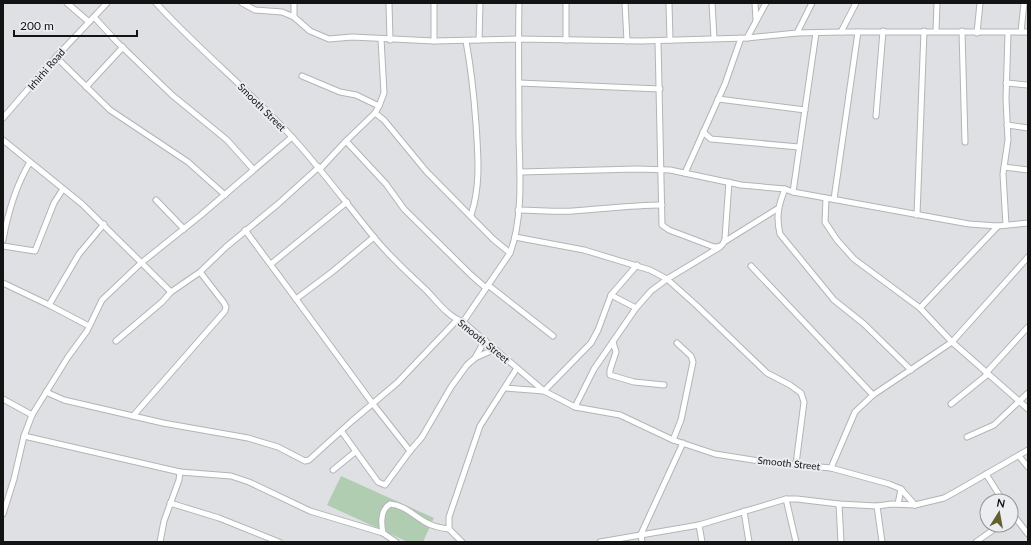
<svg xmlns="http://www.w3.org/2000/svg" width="1031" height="545" viewBox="0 0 1031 545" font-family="Lato,sans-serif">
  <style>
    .green { fill: #b1cdb1 }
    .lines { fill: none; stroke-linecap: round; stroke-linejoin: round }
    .minor-casing { stroke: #b3b4b7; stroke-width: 7 }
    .minor { stroke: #fff; stroke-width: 5 }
    .labels { text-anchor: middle; stroke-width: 4; stroke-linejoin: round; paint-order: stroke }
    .street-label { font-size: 10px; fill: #131314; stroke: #ecedf0 }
  </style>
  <rect width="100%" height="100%" fill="#dfe0e3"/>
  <!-- green -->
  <polygon class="green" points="341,476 434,518 423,542 408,542 327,505"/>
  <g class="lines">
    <!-- minor casing -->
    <g class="minor-casing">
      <g id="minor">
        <polyline points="67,3 89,22"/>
        <path d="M 156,3 C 199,50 249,90 292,137 C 321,169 346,203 373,236 C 389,256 408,273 426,290 C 437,301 448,317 463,322 L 544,391 L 575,407 L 620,415 L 673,440 L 715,454 L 766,462 L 831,468 L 889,484 L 901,489 L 915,505"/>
        <polyline points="242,3 255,10 282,12 294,17 310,31 329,39 352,37 434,41 518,39 641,41 747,38 797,33 841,32 1028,32"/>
        <polyline points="294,3 294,17"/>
        <polyline points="389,3 390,40"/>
        <polyline points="434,3 434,41"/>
        <polyline points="625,3 627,41"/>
        <polyline points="669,3 670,40"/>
        <polyline points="712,3 714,38"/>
        <polyline points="755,3 756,20"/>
        <polyline points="94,17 117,42 172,95 227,140 253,169"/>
        <polyline points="936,31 937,3"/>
        <polyline points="962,31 965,142"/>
        <polyline points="841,32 856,3"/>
        <polyline points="1021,32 1024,3"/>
        <polyline points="797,33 812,3"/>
        <polyline points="977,33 980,3"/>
        <polyline points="747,38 766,3"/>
        <polyline points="479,40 480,3"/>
        <polyline points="566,40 566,3"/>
        <path d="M 466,41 C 471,68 474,96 476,124 C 478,155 481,185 471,215"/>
        <path d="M 658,41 L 662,225 L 669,230 L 714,247 C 721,247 724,245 725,238 L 729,182"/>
        <polyline points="56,57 110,110 188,162 225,195"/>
        <polyline points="302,76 340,92 356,95 379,106 375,113"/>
        <polyline points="519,83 660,89"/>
        <polyline points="1006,83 1028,85"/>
        <polyline points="86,87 123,47"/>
        <polyline points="718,99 805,110"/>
        <polyline points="379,106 384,93 381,39"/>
        <polyline points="876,116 883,31"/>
        <polyline points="3,118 56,57 107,3"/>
        <polyline points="1007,125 1028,128"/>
        <polyline points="703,132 711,139 799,147"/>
        <polyline points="3,140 82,204 171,292"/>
        <polyline points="346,141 386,184 404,209 471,275 486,288"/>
        <polyline points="1004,167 1028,170"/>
        <polyline points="320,169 346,141 375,113 384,120 426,171 493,239 510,253"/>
        <polyline points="520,172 637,169 670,170 741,185 785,189 793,192 969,224 998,226 1028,223"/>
        <polyline points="685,173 725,84 741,38"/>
        <path d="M 785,189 C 778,206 776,217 780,234 L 834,300 L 864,324 L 911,370"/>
        <polyline points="793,192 816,33"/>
        <polyline points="826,198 825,222 837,240 854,259 920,308 952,342 1028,409"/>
        <polyline points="834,199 858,32"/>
        <polyline points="156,200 184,229"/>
        <path d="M 518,210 C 536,210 555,212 573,211 C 603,209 632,205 662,205"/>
        <polyline points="917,215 924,31"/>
        <polyline points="1006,225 1003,174 1008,140 1006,99 1008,33"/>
        <polyline points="245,230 296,299"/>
        <polyline points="374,237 332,272 296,299 373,404 410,451"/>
        <polyline points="515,237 584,250 650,270 667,279 695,304 767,373 790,385 801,393 804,402 796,464"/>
        <path d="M 3,240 C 8,212 15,187 30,162"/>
        <polyline points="724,242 777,209"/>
        <polyline points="3,246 35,251 54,203 63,189"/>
        <polyline points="271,264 347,202"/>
        <polyline points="751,266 873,395"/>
        <polyline points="3,283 49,305 89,326"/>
        <polyline points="488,285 553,336"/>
        <polyline points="611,295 636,308"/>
        <polyline points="49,305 79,254 104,224"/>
        <polyline points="920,308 998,226"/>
        <path d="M 463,322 L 510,253 C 523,220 520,173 519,138 C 519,93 518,48 519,3"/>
        <polyline points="116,341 162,302 171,292 200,272 226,247 278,204 319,167"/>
        <polyline points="613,342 616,352 610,370 610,375 634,382 664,385"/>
        <polyline points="475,358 485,340"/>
        <polyline points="986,373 1028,327"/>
        <polyline points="506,388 544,391 591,343 598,330 611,295 637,265"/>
        <polyline points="46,392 64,400 163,423 248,438 278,447 305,461 309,460 352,421 397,383 457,320"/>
        <polyline points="3,399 32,415"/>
        <polyline points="951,404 988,374"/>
        <polyline points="575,407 594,369 636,308 651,291 667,279 720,247"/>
        <polyline points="133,416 225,311 226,307 224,303 200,272"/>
        <polyline points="342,432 378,482 385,485 410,451 422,437 451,387 467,365 475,358 495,349"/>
        <polyline points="24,436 180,472 179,480 164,521 160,542"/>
        <polyline points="967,437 994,425 1028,393"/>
        <polyline points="673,440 681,420 693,362 691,356 677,343"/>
        <polyline points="1019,456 1028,467"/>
        <polyline points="831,468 855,412 873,395 952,342 1028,257"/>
        <polyline points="333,470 355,452"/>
        <polyline points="180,472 231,476 249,482 310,511 383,533 396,542"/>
        <polyline points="986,474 1003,501"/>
        <polyline points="786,499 796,542"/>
        <polyline points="170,503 219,518 279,542"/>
        <polyline points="839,504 841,542"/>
        <polyline points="898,504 901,489"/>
        <polyline points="877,506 882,542"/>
        <polyline points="744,511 749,542"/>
        <polyline points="1011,512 1028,534"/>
        <polyline points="3,514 14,479 24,436 32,415 68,357 87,331 102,300 141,263 201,215 292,137"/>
        <polyline points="699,525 702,542"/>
        <path d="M 383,533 C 381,523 380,510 390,504 C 405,505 415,517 427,523 C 434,527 441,528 449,529"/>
        <polyline points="462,542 449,529 449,517 480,426 517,368"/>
        <polyline points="600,542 699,525 786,499 797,499 839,504 877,506 892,504 915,505 944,498 955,492 1028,450"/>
        <polyline points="642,542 641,534 683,443"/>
        <polyline points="976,542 1000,525"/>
      </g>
    </g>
    <!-- minor -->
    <use href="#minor" class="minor"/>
  </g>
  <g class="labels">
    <!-- street labels -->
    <g class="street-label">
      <text transform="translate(46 69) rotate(-49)" y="4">Irhirhi Road</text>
      <text transform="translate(262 107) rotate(45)" y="4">Smooth Street</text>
      <text transform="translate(484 341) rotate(39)" y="4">Smooth Street</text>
      <text transform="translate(789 463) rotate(6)" y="4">Smooth Street</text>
    </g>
  </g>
  <!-- border -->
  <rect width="1031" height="545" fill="none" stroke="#131314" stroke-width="8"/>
  <!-- north arrow -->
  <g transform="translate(999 513) rotate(11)"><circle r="19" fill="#ecedf0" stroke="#959698"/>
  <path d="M0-3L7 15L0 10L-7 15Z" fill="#61612e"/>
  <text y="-6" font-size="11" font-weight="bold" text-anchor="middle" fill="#131314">N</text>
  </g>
  <!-- scale -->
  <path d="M14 30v6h123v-6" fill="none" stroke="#131314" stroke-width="2"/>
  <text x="20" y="30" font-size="12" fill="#131314" stroke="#ecedf0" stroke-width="3" paint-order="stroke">200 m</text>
</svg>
